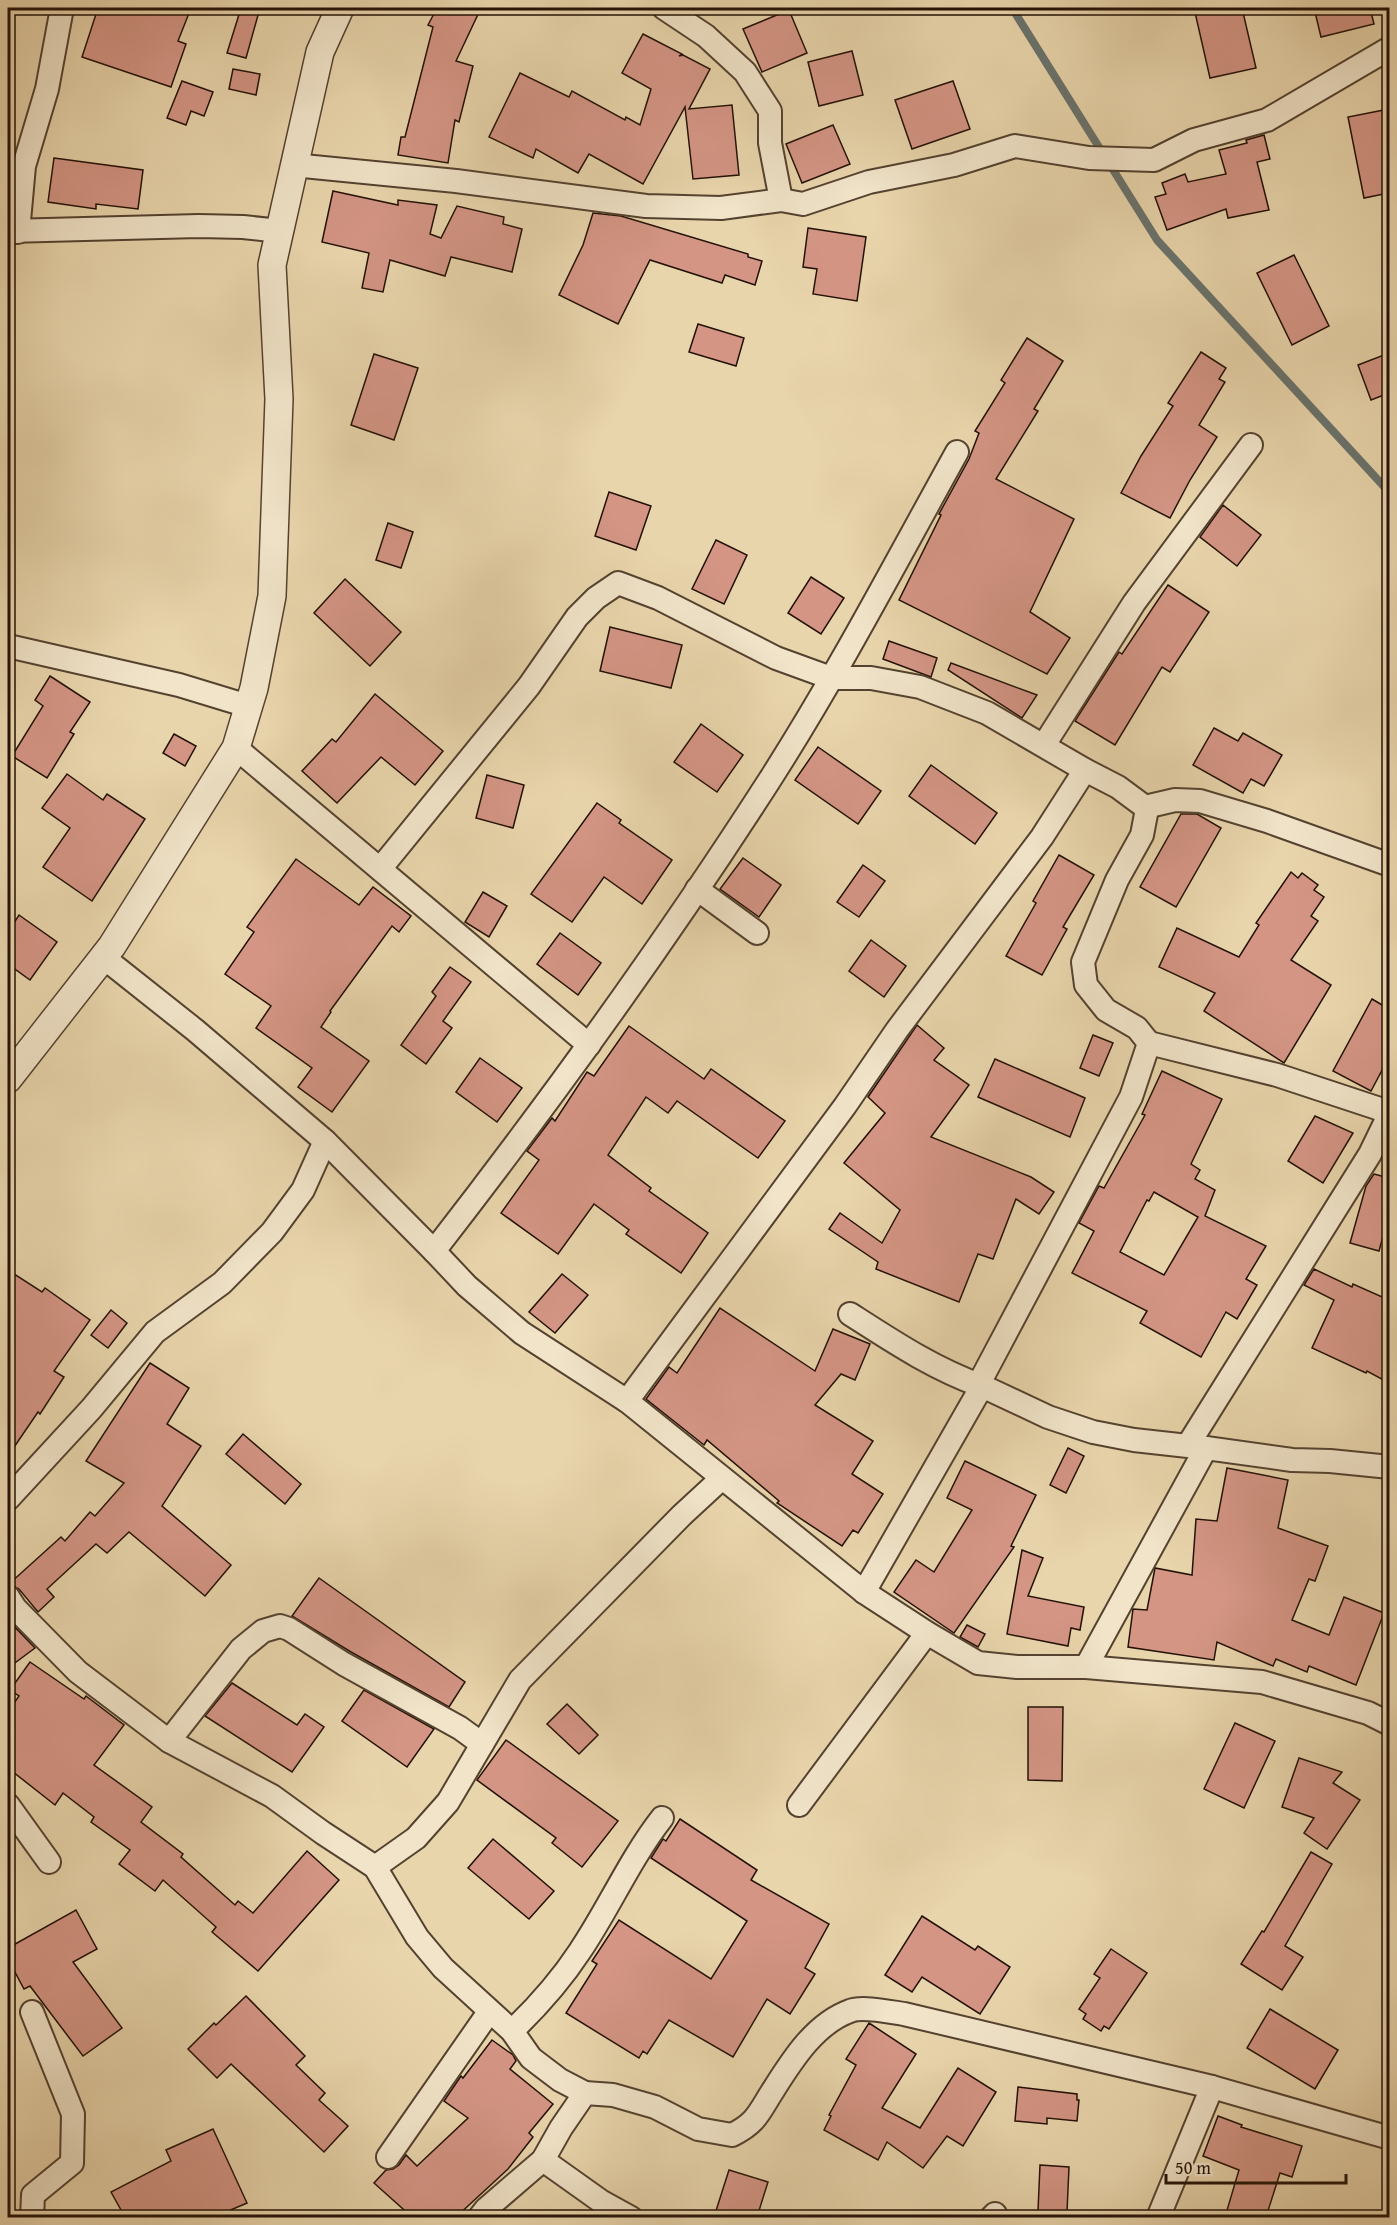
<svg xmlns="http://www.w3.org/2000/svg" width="1397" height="2225" viewBox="0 0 1397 2225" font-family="'Gentium Book Plus',serif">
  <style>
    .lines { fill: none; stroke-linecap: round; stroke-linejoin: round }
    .stream { stroke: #6a746e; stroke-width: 8 }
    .building { fill: #d49585; stroke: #231106; stroke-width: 1.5; fill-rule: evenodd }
    .minor-casing { stroke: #544230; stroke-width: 26 }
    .tertiary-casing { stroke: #544230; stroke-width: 30 }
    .minor { stroke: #f1e4c9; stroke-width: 22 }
    .tertiary { stroke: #f1e4c9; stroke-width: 27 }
  </style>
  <rect width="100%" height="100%" fill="#e9d5ac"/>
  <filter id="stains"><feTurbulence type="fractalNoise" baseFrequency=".00333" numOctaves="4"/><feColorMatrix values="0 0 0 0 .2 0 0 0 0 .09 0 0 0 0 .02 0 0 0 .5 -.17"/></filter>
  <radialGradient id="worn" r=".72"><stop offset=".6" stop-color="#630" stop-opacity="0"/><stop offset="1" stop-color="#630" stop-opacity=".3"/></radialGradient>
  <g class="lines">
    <!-- stream -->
    <polyline class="stream" points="1012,8 1157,240 1390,493"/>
  </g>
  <!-- building -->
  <g class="building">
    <polygon points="98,8 191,8 178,41 186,44 171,87 82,57"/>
    <polygon points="241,8 260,8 246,58 227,53"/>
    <polygon points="437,8 481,8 456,61 473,66 459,122 455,120 448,163 398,155 401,137 405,137 433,27 428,25"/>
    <polygon points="1194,8 1242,8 1256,68 1210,78"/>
    <polygon points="1314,8 1370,8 1374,24 1321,37"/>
    <polygon points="789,10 807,53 762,72 743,29"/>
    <polygon points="643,34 682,54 679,56 683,55 710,69 689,109 732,105 739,175 693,179 685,107 643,184 589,154 578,173 536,149 533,158 489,137 520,73 569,97 572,91 625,120 626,117 640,125 651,89 622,73"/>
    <polygon points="852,51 863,95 819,106 808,62"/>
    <polygon points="233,69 260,74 256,95 229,89"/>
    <polygon points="182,81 213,92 204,116 191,111 186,125 167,118"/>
    <polygon points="953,81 970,129 912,149 895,100"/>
    <polygon points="1389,109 1389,193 1364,198 1348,117"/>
    <polygon points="833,125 850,164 802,183 786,144"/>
    <polygon points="1264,135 1270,159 1257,162 1269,210 1228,218 1226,209 1167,230 1155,197 1166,194 1162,183 1185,174 1188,182 1226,174 1219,150 1247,143 1246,140"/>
    <polygon points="54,158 143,170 138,209 96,204 96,209 48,202"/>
    <polygon points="333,191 398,205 398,200 437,205 430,234 441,238 457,206 504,217 503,224 522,229 512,272 451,257 445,276 390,260 383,292 362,288 369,253 322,242"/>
    <polygon points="593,213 621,216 748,254 748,257 762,261 755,285 725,275 722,283 650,260 618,324 559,295 583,245"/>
    <polygon points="808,228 866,237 857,301 813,294 817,269 803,267"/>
    <polygon points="1294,255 1329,326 1292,345 1257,273"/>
    <polygon points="698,324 744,338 736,366 689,352"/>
    <polygon points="1027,338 1063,361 1034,409 1038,411 996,479 1074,519 1030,612 1070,638 1047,674 899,600 941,515 939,514 969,459 979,433 975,431 1005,383 1001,380"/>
    <polygon points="1201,352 1226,368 1219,379 1225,382 1199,425 1217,437 1190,480 1170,518 1121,493 1141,456 1173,406 1168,403"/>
    <polygon points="1389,353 1389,393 1371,400 1358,365"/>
    <polygon points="374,354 418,368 394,440 351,425"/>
    <polygon points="609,492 651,506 636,550 595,536"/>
    <polygon points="1223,505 1261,535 1237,566 1200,537"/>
    <polygon points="388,523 413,532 401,568 376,560"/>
    <polygon points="716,540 747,555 724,604 692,589"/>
    <polygon points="811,577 844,598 821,634 788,613"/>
    <polygon points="345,579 401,632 370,666 314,613"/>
    <polygon points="1168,585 1209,612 1170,672 1162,667 1115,745 1075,721 1119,652 1122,654"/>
    <polygon points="610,627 682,645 671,688 600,671"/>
    <polygon points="889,641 937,658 931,677 883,659"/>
    <polygon points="951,663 1037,695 1022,718 948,670"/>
    <polygon points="50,676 90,702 70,732 74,734 47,778 12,756 43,706 35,700"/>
    <polygon points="375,694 443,751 415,785 381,757 337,803 302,771 332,739 336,742"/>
    <polygon points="701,724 743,755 717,792 674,762"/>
    <polygon points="1214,728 1238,741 1243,733 1282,755 1264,786 1251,779 1243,793 1193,765"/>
    <polygon points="174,734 196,746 185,766 163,753"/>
    <polygon points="818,747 881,791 858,824 795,780"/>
    <polygon points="931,765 997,813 975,844 909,796"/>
    <polygon points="67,774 103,800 107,794 145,819 92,901 43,867 70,828 42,808"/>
    <polygon points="487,775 524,785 513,828 476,818"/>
    <polygon points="597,803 621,820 619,823 672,860 642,904 604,877 572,922 531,894"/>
    <polygon points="1181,814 1197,814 1221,828 1176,907 1140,887"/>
    <polygon points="1059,855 1094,875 1063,927 1067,929 1042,975 1006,956 1036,903 1033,901"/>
    <polygon points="743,858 781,885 759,917 720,889"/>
    <polygon points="296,859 359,905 373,887 411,916 399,932 392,926 330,1011 331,1012 321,1027 369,1061 332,1112 298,1087 312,1068 256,1028 271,1006 225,974 254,932 247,927"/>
    <polygon points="863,865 885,881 859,917 837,902"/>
    <polygon points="1291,872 1298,878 1302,873 1318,885 1314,890 1324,897 1311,916 1318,921 1291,960 1331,985 1284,1063 1204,1011 1215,993 1159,967 1177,928 1239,957 1259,925 1256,923"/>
    <polygon points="483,892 507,906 489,937 465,922"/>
    <polygon points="19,915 57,942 30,980 8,964 8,932"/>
    <polygon points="560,933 601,963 578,995 537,964"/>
    <polygon points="871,940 906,966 884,997 849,971"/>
    <polygon points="450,967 471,982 443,1021 452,1028 426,1064 401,1045 436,996 432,992"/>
    <polygon points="1372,999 1389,1009 1389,1057 1371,1091 1333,1071"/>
    <polygon points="917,1025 944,1048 934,1060 969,1085 931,1137 1031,1177 1054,1192 1039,1214 1016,1199 993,1259 978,1254 959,1302 876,1269 878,1262 829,1229 840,1213 882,1243 900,1210 844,1163 885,1113 868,1097"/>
    <polygon points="629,1026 704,1079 711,1069 785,1121 758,1158 677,1101 668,1113 646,1097 608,1155 651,1188 649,1191 708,1233 681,1273 626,1234 629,1230 594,1204 558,1254 501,1213 539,1160 527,1151 552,1118 555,1121 587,1072 594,1076"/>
    <polygon points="1093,1035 1113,1043 1099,1076 1080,1068"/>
    <polygon points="480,1058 522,1088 497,1122 456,1092"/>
    <polygon points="995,1059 1085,1098 1070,1137 978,1097"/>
    <path d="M 1162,1071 L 1222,1099 L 1191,1164 L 1200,1170 L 1195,1179 L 1215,1190 L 1205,1216 L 1266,1246 L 1246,1279 L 1257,1285 L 1237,1319 L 1226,1312 L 1201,1357 L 1140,1323 L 1147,1311 L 1072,1273 L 1094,1231 L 1079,1223 L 1099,1186 L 1104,1188 L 1145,1115 L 1142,1114 ZM 1154,1192 L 1198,1217 L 1164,1275 L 1120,1252 L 1147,1200 L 1149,1201 Z"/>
    <polygon points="1315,1116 1353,1133 1323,1183 1288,1161"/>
    <polygon points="1374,1174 1389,1178 1389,1215 1379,1251 1350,1243 1366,1186"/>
    <polygon points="1314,1269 1352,1287 1353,1284 1389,1300 1389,1383 1367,1371 1366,1373 1312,1348 1334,1300 1304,1285"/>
    <polygon points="8,1270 42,1292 45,1288 90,1320 54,1371 64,1377 40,1414 38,1412 8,1456"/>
    <polygon points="562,1274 588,1295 555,1333 529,1312"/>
    <polygon points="720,1308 815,1371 833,1329 870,1344 855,1380 841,1374 815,1405 873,1441 852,1474 883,1494 858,1533 853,1530 842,1546 777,1503 779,1501 707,1440 704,1445 646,1399 669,1367 677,1373"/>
    <polygon points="111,1310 127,1323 108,1348 91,1335"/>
    <polygon points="150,1363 189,1388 167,1424 201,1446 162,1506 231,1565 205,1596 129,1532 107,1553 96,1544 47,1589 54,1597 38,1612 19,1589 9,1584 61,1537 65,1541 90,1512 95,1516 124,1483 86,1461"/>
    <polygon points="243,1434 301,1484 285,1504 226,1454"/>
    <polygon points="1068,1448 1084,1456 1066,1493 1050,1485"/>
    <polygon points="965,1461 1036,1495 1011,1546 1014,1547 954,1633 894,1592 916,1560 934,1572 972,1510 947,1498"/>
    <polygon points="1227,1468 1288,1480 1278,1528 1328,1546 1315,1581 1309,1579 1292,1620 1329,1635 1344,1597 1384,1613 1356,1685 1309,1666 1307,1672 1276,1659 1273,1666 1217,1642 1214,1660 1128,1647 1133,1609 1147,1610 1155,1568 1192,1575 1196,1519 1217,1521"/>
    <polygon points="1022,1550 1043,1558 1028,1596 1084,1607 1080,1630 1071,1628 1068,1646 1007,1634"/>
    <polygon points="319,1578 465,1682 449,1707 351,1652 292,1616"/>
    <polygon points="8,1620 35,1648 8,1668"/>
    <polygon points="967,1625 985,1634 978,1647 960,1637"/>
    <polygon points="30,1662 84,1699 86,1696 124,1725 94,1765 152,1807 141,1822 183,1854 181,1857 235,1905 238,1901 253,1913 307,1851 339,1880 258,1971 212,1932 216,1927 163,1880 155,1891 119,1864 130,1850 91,1822 94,1817 63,1793 55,1805 8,1768 8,1712 19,1696 10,1690"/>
    <polygon points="232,1683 297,1725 305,1714 324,1727 292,1772 205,1716"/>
    <polygon points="364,1690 434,1729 407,1767 342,1721"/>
    <polygon points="567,1704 598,1735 579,1754 547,1724"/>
    <polygon points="1028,1707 1063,1707 1062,1781 1028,1780"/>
    <polygon points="1235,1723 1275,1741 1244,1808 1204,1789"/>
    <polygon points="506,1740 618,1821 582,1867 552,1843 556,1838 477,1780"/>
    <polygon points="1299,1758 1342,1772 1333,1783 1360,1800 1327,1849 1304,1833 1314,1818 1282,1807"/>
    <polygon points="680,1819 757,1870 751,1880 829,1924 805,1968 815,1974 790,2014 767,1999 733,2057 669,2020 647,2054 643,2051 639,2058 566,2013 597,1964 592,1961 619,1920 711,1979 747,1921 651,1858 663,1839 666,1841"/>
    <polygon points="493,1839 554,1891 529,1919 468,1868"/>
    <polygon points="1311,1852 1332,1864 1285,1946 1303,1957 1282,1990 1241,1964 1262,1931 1264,1932"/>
    <polygon points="76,1910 97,1949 73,1962 122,2028 83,2056 30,1986 24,1989 8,1959 8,1948"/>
    <polygon points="922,1916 975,1950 978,1946 1010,1967 980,2014 922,1977 912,1992 885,1975"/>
    <polygon points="1111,1949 1147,1973 1109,2029 1104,2026 1101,2031 1083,2019 1086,2014 1079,2009 1100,1978 1094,1974"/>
    <polygon points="246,1996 305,2056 296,2065 325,2093 319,2100 348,2126 324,2152 231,2064 217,2078 188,2049 214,2023 216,2025"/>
    <polygon points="1270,2009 1338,2050 1315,2089 1247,2048"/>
    <polygon points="869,2023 916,2054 882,2108 920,2128 958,2068 996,2092 963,2146 947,2136 923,2168 887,2142 878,2160 824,2130 831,2116 829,2115 856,2065 846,2059"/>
    <polygon points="492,2040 513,2055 516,2061 510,2069 553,2104 529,2133 533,2137 508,2169 456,2217 412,2217 374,2183 386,2170 393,2169 399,2165 406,2155 417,2166 468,2118 444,2101 461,2076 463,2078"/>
    <polygon points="1018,2087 1077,2094 1077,2100 1079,2100 1077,2121 1047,2118 1047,2124 1015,2121"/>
    <polygon points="1218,2116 1242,2125 1241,2127 1302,2146 1292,2177 1280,2173 1266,2217 1225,2217 1239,2170 1203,2156"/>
    <polygon points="213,2129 247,2203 214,2217 125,2217 111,2192 171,2161 166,2150"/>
    <polygon points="1040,2165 1069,2167 1067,2212 1038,2211"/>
    <polygon points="729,2170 768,2182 757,2217 714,2217"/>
  </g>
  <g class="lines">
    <!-- minor casing -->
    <g class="minor-casing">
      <g id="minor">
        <polyline points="664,8 706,36 745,72 770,111 770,143 781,200"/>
        <polyline points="293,165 456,181 646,206 721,208 781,200 803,204 869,182 954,165 1015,146 1089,158 1154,160 1194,140 1267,120 1390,48"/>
        <polyline points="8,231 199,226 243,227 280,231"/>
        <polyline points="18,232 24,166 47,89 62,8"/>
        <polyline points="8,646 179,685 248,706"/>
        <polyline points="1044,745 1134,603 1251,445"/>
        <polyline points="236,748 589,1045"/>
        <polyline points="1145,807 1175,800 1200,801 1267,821 1390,865"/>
        <path d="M 380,869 L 529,686 L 577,617 L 596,598 L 618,583 L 658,598 L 776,658 L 831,678 L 871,678 L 920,687 L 987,713 L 1085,770 L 1118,787 L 1145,807 L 1146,814 L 1142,835 L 1117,880 L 1083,962 L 1086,985 L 1106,1010 L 1137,1028 L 1149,1043 L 1131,1097 L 983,1376 L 982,1386 C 934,1369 892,1341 850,1314"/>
        <polyline points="697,889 757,933"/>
        <path d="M 103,957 L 195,1030 L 325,1141 L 434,1251 C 552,1099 665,943 769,781 C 837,675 896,562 957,452"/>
        <polyline points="1149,1043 1277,1075 1380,1109 1388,1117 1370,1154 1188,1445"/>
        <polyline points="434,1251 467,1286 522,1333 627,1401 864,1592 927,1633 978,1663 1017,1667 1086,1667 1262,1682 1368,1713 1390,1724"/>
        <polyline points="627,1401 845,1106 897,1030 1042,837 1085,770"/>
        <polyline points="8,1499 91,1409 155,1332 222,1283 272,1232 303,1190 325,1141"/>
        <polyline points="864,1592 982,1386 1048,1417 1093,1432 1134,1440 1206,1448 1292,1460 1330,1461 1390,1467"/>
        <path d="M 8,1597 L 15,1608 L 78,1672 L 169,1741 L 272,1796 L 323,1833 L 375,1867 L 417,1937 L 443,1968 L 512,2031 L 531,2058 L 560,2080 L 585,2093 L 613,2095 L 655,2107 L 698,2129 L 732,2135 C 756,2123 758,2114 772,2092 C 791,2062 814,2024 850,2011 C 862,2006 890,2012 904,2014 L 1212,2087 L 1390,2138"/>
        <polyline points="1086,1667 1206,1448"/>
        <polyline points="169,1741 241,1649 263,1631 280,1626 289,1629 344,1664 460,1728 482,1744"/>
        <polyline points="8,1805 49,1862"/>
        <polyline points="799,1805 927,1633"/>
        <polyline points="375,1867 416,1838 448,1802 520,1680 682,1515 721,1479"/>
        <path d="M 512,2031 C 537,2007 561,1980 580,1951 C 609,1908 630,1859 662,1818"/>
        <polyline points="388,2157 489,2012"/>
        <polyline points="543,2160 602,2202 631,2218"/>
        <polyline points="32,2218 33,2195 72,2163 73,2114 32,2012"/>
        <polyline points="479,2218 486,2209 543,2160 561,2128 585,2093"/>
        <polyline points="991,2218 995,2214"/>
        <polyline points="1158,2218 1212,2087"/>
      </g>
    </g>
    <!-- tertiary casing -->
    <g class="tertiary-casing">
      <polyline id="tertiary" points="8,1079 112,946 236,748 254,688 272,596 279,399 272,265 320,52 340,8"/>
    </g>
    <!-- minor -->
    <use href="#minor" class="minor"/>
    <!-- tertiary -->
    <use href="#tertiary" class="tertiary"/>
  </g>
  <!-- margin -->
  <rect width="1397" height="2225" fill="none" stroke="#e9d5ac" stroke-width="30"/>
  <rect x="9" y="9" width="1379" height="2207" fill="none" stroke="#231106" stroke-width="3"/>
  <rect x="15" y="15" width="1367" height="2195" fill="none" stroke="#231106" stroke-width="1.5"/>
  <!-- scale -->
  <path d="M1166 2174v9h180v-9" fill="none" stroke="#231106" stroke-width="3"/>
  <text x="1175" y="2174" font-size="18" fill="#231106" stroke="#f1e4c9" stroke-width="4.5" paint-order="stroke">50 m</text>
  <rect width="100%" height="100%" filter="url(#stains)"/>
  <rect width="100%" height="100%" fill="url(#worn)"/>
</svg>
